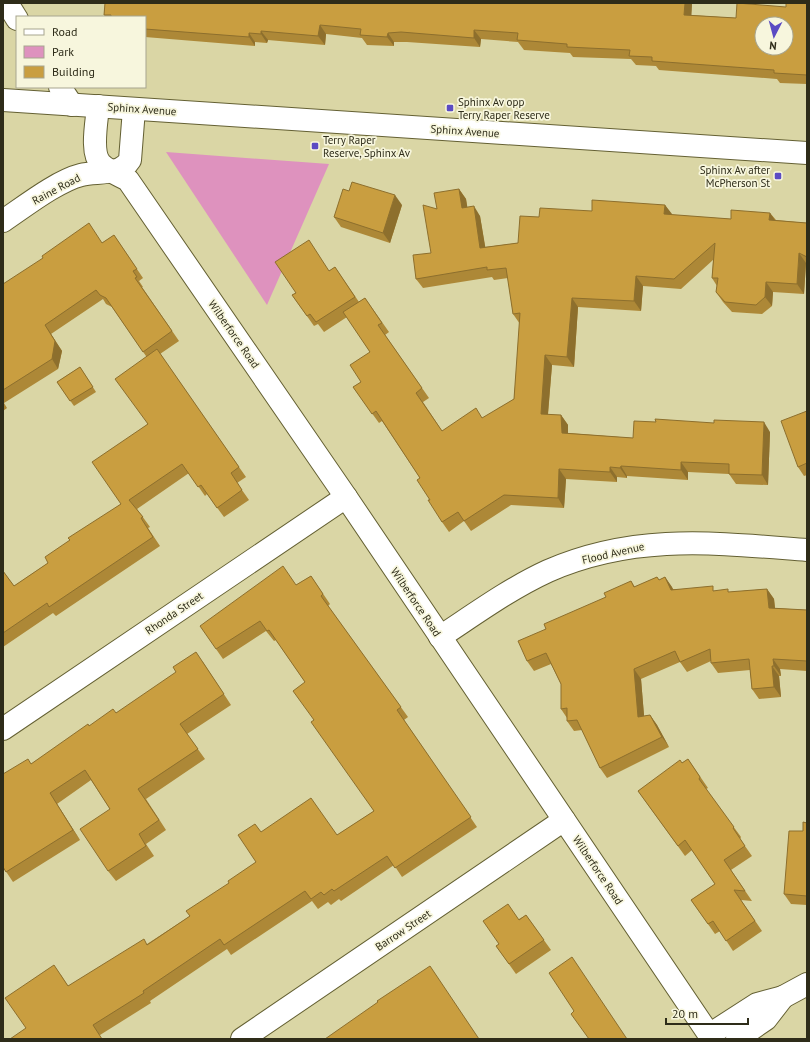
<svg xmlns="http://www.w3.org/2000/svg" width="810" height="1042" viewBox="0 0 810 1042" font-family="'PT Sans',sans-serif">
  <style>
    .green { fill: #de92be }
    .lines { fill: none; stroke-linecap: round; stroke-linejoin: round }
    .minor-casing { stroke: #646033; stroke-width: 24 }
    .tertiary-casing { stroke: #646033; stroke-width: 24 }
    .minor { stroke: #fff; stroke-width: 22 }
    .tertiary { stroke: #fff; stroke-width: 22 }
    .wall { fill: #ad8837 }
    .shaded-wall { fill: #8d6f2d }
    .building { fill: #c99e40; stroke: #8d6f2d; fill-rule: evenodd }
    .poi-dot { fill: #5b4bc3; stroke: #f7f6dd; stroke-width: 1.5 }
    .labels { text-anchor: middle; stroke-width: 3.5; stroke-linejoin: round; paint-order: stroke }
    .poi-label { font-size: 11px; fill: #2e2c19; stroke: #f7f6dd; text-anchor: start }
    .street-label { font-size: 11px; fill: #2e2c19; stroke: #f7f6dd }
  </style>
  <rect width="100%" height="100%" fill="#dad6a5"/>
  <!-- green -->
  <polygon class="green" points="166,152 329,164 267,305"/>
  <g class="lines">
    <!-- minor casing -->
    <g class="minor-casing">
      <g id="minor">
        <polyline points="7,3 17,19"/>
        <polyline points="60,87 72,105"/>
        <path d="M 98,106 C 97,121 90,153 101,164 C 108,171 119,175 128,180 L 346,497 L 712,1039"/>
        <path d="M 3,221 C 24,207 57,181 81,175 C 97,171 120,176 130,160 L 134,109"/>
        <path d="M 440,637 C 475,614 509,589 548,571 C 635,533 715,543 807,550"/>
        <polyline points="3,729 346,497"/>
        <polyline points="709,1035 757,1004 783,997 807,984"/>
        <polyline points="242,1039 564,820"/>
        <polyline points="737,1039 766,1019 783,997"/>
      </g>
    </g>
    <!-- tertiary casing -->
    <g class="tertiary-casing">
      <polyline id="tertiary" points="3,100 807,153"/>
    </g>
    <!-- minor -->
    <use href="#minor" class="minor"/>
    <!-- tertiary -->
    <use href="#tertiary" class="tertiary"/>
  </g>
  <!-- wall -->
  <g class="wall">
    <polygon points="105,3 692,3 691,15 736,18 786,7 807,3 807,84 780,83 777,79 659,70 656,66 636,65 631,59 573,57 570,53 524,50 518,42 481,39 480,47 407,42 394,42 394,46 367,45 362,38 326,34 325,45 268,40 267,43 255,42 255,46 145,37 145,17 106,17 104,15"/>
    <polygon points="459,189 466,199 467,207 480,216 485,247 518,243 539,217 592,211 665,205 672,215 731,219 770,213 776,220 807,223 807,263 806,263 804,294 773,292 772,306 762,314 732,312 723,302 716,292 717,286 712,278 713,260 681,289 643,286 641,311 578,307 574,367 552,365 548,415 561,415 568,425 568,433 633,438 770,432 768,485 736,484 729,474 688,472 688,480 627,476 627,478 617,477 617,482 566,479 564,508 511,505 471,531 464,521 449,532 442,522 430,500 420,478 382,421 379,423 353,387 361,382 370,352 347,317 324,332 318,324 314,326 292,295 335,267 359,302 365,298 389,332 385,335 429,398 423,402 442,431 483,418 514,399 520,324 513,314 508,278 494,280 492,277 423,288 416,279 431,253 437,209"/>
    <polygon points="402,205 390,243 341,227 334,217"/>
    <polygon points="114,235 143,278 139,281 143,287 142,287 179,341 160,354 246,477 237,483 249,500 224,517 207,494 205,496 189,473 137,509 150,527 148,528 160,546 56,616 53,613 3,647 3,571 14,586 48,563 70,540 121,504 147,424 146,356 112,307 106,304 103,299 51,334 62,351 58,369 4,403 7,408 3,411 3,284 102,243"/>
    <polygon points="80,367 96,392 74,406 57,382"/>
    <polygon points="807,411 807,475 804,476 798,467"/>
    <polygon points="311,576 330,604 328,606 408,717 404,720 477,827 402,877 394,865 341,901 339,899 331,905 328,902 318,909 312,901 231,955 227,949 150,1001 151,1003 100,1035 26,1028 61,975 68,986 147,944 190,916 229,883 256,862 261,832 337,835 374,811 314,720 305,682 276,640 274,641 266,631 223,659 216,649 296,585"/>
    <polygon points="657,577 659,580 665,577 673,589 716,591 730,592 767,589 774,599 775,608 807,610 807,671 780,669 781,676 779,676 781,697 759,699 752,689 750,670 718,673 711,663 711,661 687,672 680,662 641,679 644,716 650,715 657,725 669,747 607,778 600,768 582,730 574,731 567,721 567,718 561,709 561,684 551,664 534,671 527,661 546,629 606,597 631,581 635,587"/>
    <polygon points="203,662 231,705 187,734 205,759 146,799 166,830 146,844 154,856 116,881 108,871 110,809 91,780 57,804 80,840 13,882 3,867 31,764 89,726 116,713"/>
    <polygon points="688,759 708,788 706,789 741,837 740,839 752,856 731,870 752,901 741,900 762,931 733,951 720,931 715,934 691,900 715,884 692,850 685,856 638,791"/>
    <polygon points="807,823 807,905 791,904 784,894 803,831"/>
    <polygon points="526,915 551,950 516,974 496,946 499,944 519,919"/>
  </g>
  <!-- shaded-wall -->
  <g class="shaded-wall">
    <polygon points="685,3 692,3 691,24 684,15"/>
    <polygon points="320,25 326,34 325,45 318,36"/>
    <polygon points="474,30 481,39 480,47 474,38"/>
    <polygon points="261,31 268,40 267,43 261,34"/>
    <polygon points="249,33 255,42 255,46 249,37"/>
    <polygon points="388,33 394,42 394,46 387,37"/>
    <polygon points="459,189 466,199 469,217 462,208"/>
    <polygon points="395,195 402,205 390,243 383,233"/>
    <polygon points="665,205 672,214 671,224 664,214"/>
    <polygon points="474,206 480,216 487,257 480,248"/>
    <polygon points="770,213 777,223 769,220"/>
    <polygon points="799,253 806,263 804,294 797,284"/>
    <polygon points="636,276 643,286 641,311 634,301"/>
    <polygon points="766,282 773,292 772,306 765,297"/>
    <polygon points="572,298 578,307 574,367 567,357"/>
    <polygon points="45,325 62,351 58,369 52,359"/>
    <polygon points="545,355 552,365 547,424 541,414"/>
    <polygon points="561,415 568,425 568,443 562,433"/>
    <polygon points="764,422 770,432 768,485 762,475"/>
    <polygon points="681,462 688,472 688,480 681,470"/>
    <polygon points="621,466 627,476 627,478 620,468"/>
    <polygon points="610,467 617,477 617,482 610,472"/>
    <polygon points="559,469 566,479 564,508 558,498"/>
    <polygon points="665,577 672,587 678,600 671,590"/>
    <polygon points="767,589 774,599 776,618 769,608"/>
    <polygon points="773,659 780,669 781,676 774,666"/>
    <polygon points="772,666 779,676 781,697 774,687"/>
    <polygon points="634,669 641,679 645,727 638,717"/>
    <polygon points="650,715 657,725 669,747 662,737"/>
    <polygon points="50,793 57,804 80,840 73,830"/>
  </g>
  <!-- building -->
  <g class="building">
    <path d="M 105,3 L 685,3 L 684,15 L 736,18 L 737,3 L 786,7 L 786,3 L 807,3 L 807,75 L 774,73 L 774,70 L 652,61 L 652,57 L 629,56 L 630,50 L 567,47 L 567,44 L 517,40 L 518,33 L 474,30 L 474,38 L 401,32 L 388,33 L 387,37 L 360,35 L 361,29 L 320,25 L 318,36 L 261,31 L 261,34 L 249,33 L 249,37 L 145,29 L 145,17 L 111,17 L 111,15 L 104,15 ZM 762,24 L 786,24 L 786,48 L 762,48 Z"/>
    <polygon points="352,182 395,195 383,233 334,217 343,189 349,191"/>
    <polygon points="459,189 462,208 474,206 480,248 518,243 520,216 539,217 540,208 592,211 592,200 665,205 664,214 731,219 731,210 770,213 769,220 807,223 807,257 799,253 797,284 766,282 765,297 756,305 725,302 716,292 718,278 712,278 715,243 674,279 636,276 634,301 572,298 567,357 545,355 541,414 561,415 562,433 633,438 634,421 656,422 655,419 714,423 714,420 764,422 762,475 729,474 729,464 681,462 681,470 621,466 620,468 610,467 610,472 559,469 558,498 504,495 464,521 458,512 442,522 428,500 430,500 417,480 420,478 376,411 372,414 353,387 361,382 350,365 370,352 343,312 365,298 382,323 378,325 422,388 416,393 442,431 476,408 482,418 514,399 520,313 513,314 506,268 487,270 487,267 416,279 413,255 431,253 423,205 437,209 434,193"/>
    <polygon points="89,223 102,243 114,235 137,269 133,271 137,277 135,278 172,331 143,352 106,298 100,295 96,290 45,325 55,341 52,359 3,390 3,284 43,258 42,256"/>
    <polygon points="309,240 329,271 335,267 355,297 316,322 310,314 307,316 292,295 296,293 275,262"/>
    <polygon points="157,349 239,467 231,473 242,490 217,508 201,485 198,487 182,464 129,500 143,517 141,518 153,537 49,607 47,603 3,633 3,571 14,586 48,563 45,557 70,540 68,538 121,504 92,462 148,424 115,379"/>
    <polygon points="80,367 93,387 70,401 57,382"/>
    <polygon points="807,411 807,463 798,467 781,421"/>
    <polygon points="283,566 296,585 311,576 323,594 321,596 401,707 397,710 471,817 395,868 387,856 334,891 332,889 324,895 321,892 311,899 305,891 224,945 220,939 143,991 144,993 93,1025 102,1039 10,1039 26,1028 5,998 54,965 68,986 144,939 147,945 190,916 186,911 229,883 228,881 256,862 238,835 255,824 261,832 311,798 337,835 374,811 311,722 314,720 293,691 305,682 269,630 267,631 260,621 216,649 200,626"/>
    <polygon points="657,577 659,580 665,577 671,590 713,586 713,591 728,589 728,592 767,589 769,608 807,610 807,661 773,659 774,666 772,666 774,687 752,689 749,659 711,663 710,649 680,662 675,651 634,669 638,717 650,715 662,737 600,768 577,720 567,721 567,708 561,709 561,684 546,653 527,661 518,641 546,629 544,624 606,597 604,593 631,581 634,587"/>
    <polygon points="196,652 224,694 180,724 198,749 138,789 159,820 139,834 146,846 108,871 80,829 110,809 85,770 50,793 73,830 6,872 3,867 3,774 28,759 31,764 88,724 89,726 113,709 116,713 176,672 173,667"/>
    <polygon points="688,759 700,777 699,779 734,827 733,828 745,846 724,860 745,891 734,890 755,921 726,941 713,921 708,924 691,900 715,884 685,840 678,846 638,791 680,760 682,763"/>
    <polygon points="803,822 807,823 807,896 784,894 789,831 803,831"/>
    <polygon points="508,904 519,920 526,915 544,940 509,964 496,946 499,944 483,921"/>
    <polygon points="572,957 627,1039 589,1039 571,1014 574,1011 549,973"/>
    <polygon points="430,966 479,1039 325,1039 378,1002 377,1001"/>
  </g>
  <!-- markers -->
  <g class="poi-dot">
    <rect x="446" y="104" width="8" height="8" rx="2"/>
    <rect x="311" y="142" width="8" height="8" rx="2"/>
    <rect x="774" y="172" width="8" height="8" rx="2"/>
  </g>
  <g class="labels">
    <!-- poi labels -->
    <g class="poi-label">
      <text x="458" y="106">Sphinx Av opp<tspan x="458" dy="13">Terry Raper Reserve</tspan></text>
      <text x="323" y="144">Terry Raper<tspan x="323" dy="13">Reserve, Sphinx Av</tspan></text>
      <text x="770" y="174" text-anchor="end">Sphinx Av after<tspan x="770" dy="13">McPherson St</tspan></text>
    </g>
    <!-- street labels -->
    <g class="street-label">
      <text transform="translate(142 109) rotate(4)" y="4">Sphinx Avenue</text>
      <text transform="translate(465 131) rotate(4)" y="4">Sphinx Avenue</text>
      <text transform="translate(56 189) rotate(-28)" y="4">Raine Road</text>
      <text transform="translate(234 334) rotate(55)" y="4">Wilberforce Road</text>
      <text transform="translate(613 553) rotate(-13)" y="4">Flood Avenue</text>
      <text transform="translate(416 602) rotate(56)" y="4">Wilberforce Road</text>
      <text transform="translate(174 613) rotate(-34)" y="4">Rhonda Street</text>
      <text transform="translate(598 870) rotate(56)" y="4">Wilberforce Road</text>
      <text transform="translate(403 930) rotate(-34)" y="4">Barrow Street</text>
    </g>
  </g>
  <!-- border -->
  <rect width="810" height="1042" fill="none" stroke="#2e2c19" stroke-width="8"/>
  <!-- legend -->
  <rect x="16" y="16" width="130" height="72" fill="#f7f6dd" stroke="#a7a58f"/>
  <rect x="24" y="29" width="20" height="6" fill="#ffffff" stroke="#a7a58f"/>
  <text x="52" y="36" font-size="12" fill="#2e2c19">Road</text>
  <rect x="24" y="46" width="20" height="12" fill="#de92be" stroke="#a7a58f"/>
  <text x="52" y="56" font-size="12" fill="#2e2c19">Park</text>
  <rect x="24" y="66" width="20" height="12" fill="#c99e40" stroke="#a7a58f"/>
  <text x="52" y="76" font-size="12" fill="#2e2c19">Building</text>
  <!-- north arrow -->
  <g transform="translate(774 36) rotate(186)"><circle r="19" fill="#f7f6dd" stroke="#a7a58f"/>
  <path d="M0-3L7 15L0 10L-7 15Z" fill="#5b4bc3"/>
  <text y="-6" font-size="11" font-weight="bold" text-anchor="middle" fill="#2e2c19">N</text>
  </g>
  <!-- scale -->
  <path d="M666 1018v6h82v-6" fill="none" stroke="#2e2c19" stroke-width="2"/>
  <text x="672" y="1018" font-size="12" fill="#2e2c19" stroke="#f7f6dd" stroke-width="3" paint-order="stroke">20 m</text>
</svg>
